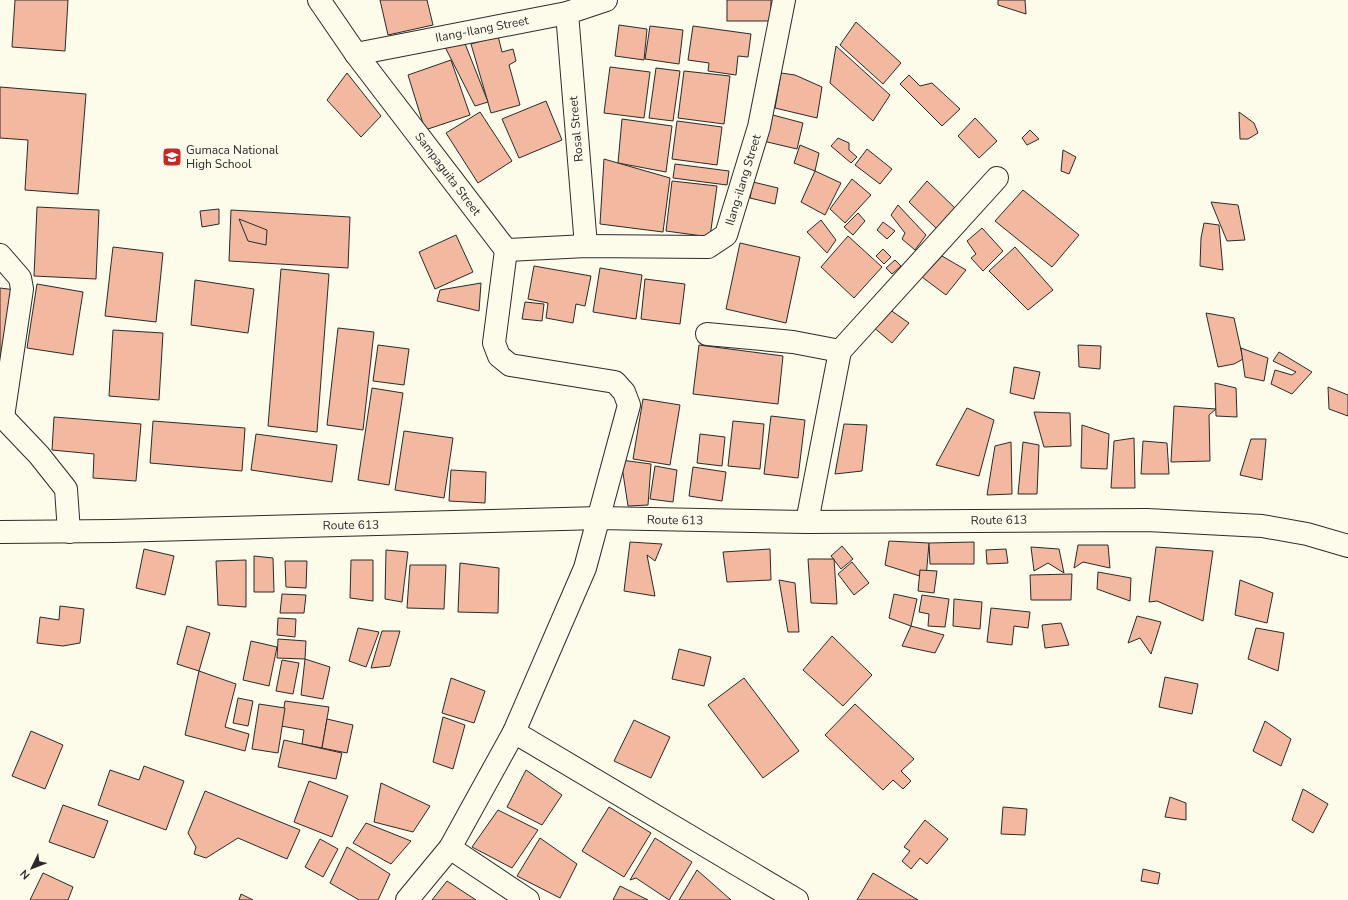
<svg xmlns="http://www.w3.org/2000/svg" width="1348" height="900" viewBox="0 0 1348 900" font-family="'Nunito Sans',sans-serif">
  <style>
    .building { fill: #f2b8a0; stroke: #2b2b2b }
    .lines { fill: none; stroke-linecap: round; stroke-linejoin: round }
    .minor-casing { stroke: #2b2b2b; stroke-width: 24 }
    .major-casing { stroke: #2b2b2b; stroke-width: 24 }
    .minor { stroke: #fdfbea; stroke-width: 22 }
    .major { stroke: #fdfbea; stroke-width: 22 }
    .labels { text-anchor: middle; stroke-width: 3; stroke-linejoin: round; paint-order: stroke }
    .street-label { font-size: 12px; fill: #2b2b2b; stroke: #fdfbea }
    .poi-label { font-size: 12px; fill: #2b2b2b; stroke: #fdfbea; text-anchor: start }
  </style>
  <rect width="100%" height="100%" fill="#fdfbea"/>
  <!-- building -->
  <g class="building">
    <polygon points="15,0 68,0 65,51 12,47"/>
    <polygon points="380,0 427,0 433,25 388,35"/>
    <rect x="727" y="0" width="44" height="21"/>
    <polygon points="998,0 1025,0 1026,14 998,5"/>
    <polygon points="856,22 901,63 883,84 840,45"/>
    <polygon points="619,25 647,29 644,60 615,56"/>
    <polygon points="650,26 683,30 679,64 645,59"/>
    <polygon points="693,26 751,34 748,57 738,56 736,75 708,71 709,63 688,60"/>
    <polygon points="498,36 502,52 513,49 516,61 509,65 520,105 491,113 471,44"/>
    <polygon points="464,41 488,102 475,106 445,47"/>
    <polygon points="836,46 890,95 873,121 830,83"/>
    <polygon points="451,60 470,115 425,130 408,75"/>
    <polygon points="610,67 650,72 644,118 604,113"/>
    <polygon points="656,68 680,71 673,121 649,118"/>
    <polygon points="684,71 730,76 724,124 678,118"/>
    <polygon points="347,73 381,116 361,137 327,100"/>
    <polygon points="781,73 795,75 822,87 817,118 775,108"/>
    <polygon points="909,75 920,86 932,83 960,109 942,126 900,84"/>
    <polygon points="0,87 86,94 78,194 25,190 28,140 0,138"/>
    <polygon points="546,101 562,140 519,158 502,119"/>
    <polygon points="480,112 512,161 478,183 446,133"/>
    <polygon points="1239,112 1254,123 1258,133 1248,139 1240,139"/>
    <polygon points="769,114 803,123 797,149 763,141"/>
    <polygon points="975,118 997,141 979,158 958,136"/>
    <polygon points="622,119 672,126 666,172 618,163"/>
    <polygon points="677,121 722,127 717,165 672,159"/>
    <polygon points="1030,130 1039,139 1027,145 1022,138"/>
    <polygon points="838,138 849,143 849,150 857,157 851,163 831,146"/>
    <polygon points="800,145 819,153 815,171 794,163"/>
    <polygon points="867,149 892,169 880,184 855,165"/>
    <polygon points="1063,150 1076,157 1069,174 1061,171"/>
    <polygon points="604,159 670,178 663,232 600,224"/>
    <polygon points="675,164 729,171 727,185 673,178"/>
    <polygon points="815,171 841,183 825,215 801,202"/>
    <polygon points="852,179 871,195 845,223 830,209"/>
    <polygon points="672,181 717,186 710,237 666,231"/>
    <polygon points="927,181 956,209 938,230 909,202"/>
    <polygon points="753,182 778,188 775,204 750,198"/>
    <polygon points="1023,190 1079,235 1052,267 995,221"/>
    <polygon points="1211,202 1238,205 1245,240 1227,241"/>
    <polygon points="898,205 926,235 915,250 902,239 905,233 891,215"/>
    <polygon points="37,207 99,210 96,279 34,276"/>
    <polygon points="219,209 219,224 202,227 200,211"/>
    <polygon points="231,210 350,217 348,268 229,261"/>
    <polygon points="858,213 865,221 853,235 844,227"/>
    <polygon points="239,219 267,230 266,245 248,241"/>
    <polygon points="821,220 836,240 827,253 807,232"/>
    <polygon points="883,222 895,231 887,239 877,230"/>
    <polygon points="1204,223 1219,225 1223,270 1200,266 1201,238"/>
    <polygon points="982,228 1003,251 983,271 971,258 976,254 967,241"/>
    <polygon points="456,235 473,272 435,289 419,252"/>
    <polygon points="848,236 882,267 854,298 821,267"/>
    <polygon points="740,243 800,257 786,323 726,309"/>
    <polygon points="113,247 163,253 156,322 105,316"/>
    <polygon points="1015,247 1053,290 1028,310 989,271"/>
    <polygon points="883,249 891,257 884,264 876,256"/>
    <polygon points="942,256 966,270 946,295 922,277"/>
    <polygon points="895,260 901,266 892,274 886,268"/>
    <polygon points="534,266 591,276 585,306 576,304 573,323 546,318 548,303 528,299"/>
    <polygon points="600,268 642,275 636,319 593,312"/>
    <polygon points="281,269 329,274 317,432 268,426"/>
    <polygon points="645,279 685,284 680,324 641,319"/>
    <polygon points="195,280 254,289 248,333 191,325"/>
    <polygon points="481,283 479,311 437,301 440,290"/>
    <polygon points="37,284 83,292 73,355 27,348"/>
    <polygon points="0,288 16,290 0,390"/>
    <polygon points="525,302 544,304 542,321 522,319"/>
    <polygon points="886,307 909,323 892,343 872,326"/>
    <polygon points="1206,313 1234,318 1243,359 1234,364 1218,367"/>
    <polygon points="338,328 374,332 363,430 327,425"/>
    <polygon points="113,330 163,333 159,400 109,396"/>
    <polygon points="378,345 409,349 404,385 373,381"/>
    <polygon points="699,345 783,356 778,404 693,394"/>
    <polygon points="1078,345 1101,346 1100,369 1079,367"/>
    <polygon points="1241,348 1268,358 1264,381 1245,377"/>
    <polygon points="1279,352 1312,372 1292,394 1271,384 1275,370 1292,375 1296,372 1273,361"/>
    <polygon points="1014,367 1040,372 1034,399 1010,393"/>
    <polygon points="1215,383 1236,388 1237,417 1216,416"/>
    <polygon points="1328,387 1348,395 1348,416 1329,409"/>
    <polygon points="372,388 403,393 389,485 358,480"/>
    <polygon points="643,399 680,405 670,465 633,459"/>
    <polygon points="1174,406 1216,409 1209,415 1210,461 1171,462"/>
    <polygon points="967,408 994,420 979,476 936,465"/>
    <polygon points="1034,412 1070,413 1071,446 1044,447"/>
    <polygon points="771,416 805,420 798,478 764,474"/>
    <polygon points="54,417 141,424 136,481 93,478 94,454 52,450"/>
    <polygon points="153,421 245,428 242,471 150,463"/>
    <polygon points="733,421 764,424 760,469 728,466"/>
    <polygon points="844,424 867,425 862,471 835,474"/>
    <polygon points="1082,425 1109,434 1107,469 1081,468"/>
    <polygon points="404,431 453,438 444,498 395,490"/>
    <polygon points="256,434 337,445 332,482 251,470"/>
    <polygon points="700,434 725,437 722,466 697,463"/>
    <polygon points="1134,438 1135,488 1111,488 1114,441"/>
    <polygon points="1251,439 1266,439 1262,480 1240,475"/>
    <polygon points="1143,441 1167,443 1169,474 1141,474"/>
    <polygon points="1011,442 1012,494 987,495 995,446"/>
    <polygon points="1023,442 1039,445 1037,494 1018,494"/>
    <polygon points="621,460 651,464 648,505 628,506"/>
    <polygon points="655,466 677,470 673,502 650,499"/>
    <polygon points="693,467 726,472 722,501 689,496"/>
    <polygon points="451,470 486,472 485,503 449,501"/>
    <polygon points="889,541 929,543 926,578 885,565"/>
    <polygon points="630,542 662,544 655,561 647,555 655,596 624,591"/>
    <polygon points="974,542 974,564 930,564 929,543"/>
    <polygon points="1078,545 1108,545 1110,568 1083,562 1074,568"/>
    <polygon points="842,546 853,559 841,569 831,556"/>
    <polygon points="1031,547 1059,549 1064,573 1048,563 1034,571"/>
    <polygon points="1156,547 1213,551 1203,621 1157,601 1149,602"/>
    <polygon points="144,549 174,556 165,595 136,588"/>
    <polygon points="770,549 771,580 727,582 723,552"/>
    <polygon points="1006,549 1008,563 987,564 986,550"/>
    <polygon points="386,550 408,552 402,602 385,599"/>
    <polygon points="254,556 273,558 274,592 254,592"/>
    <polygon points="808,559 834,559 837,604 811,603"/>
    <polygon points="246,560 246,607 218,605 216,561"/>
    <polygon points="351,560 373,560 373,601 350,598"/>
    <polygon points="285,561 307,561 306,588 286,587"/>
    <polygon points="852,562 869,583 854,595 838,574"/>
    <polygon points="460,563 499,568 498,613 458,612"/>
    <polygon points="410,565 446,565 444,609 407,608"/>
    <polygon points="920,570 937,571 934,593 918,591"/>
    <polygon points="1098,572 1131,578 1130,601 1097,589"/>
    <polygon points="1072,574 1071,600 1031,600 1030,575"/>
    <polygon points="779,580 795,583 799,632 788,632"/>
    <polygon points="1240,580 1273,593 1267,623 1235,615"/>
    <polygon points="282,594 306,595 304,613 280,613"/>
    <polygon points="894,594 917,599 911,626 889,618"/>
    <polygon points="922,595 949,599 945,627 928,626 929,614 919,612"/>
    <polygon points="954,599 982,602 980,629 953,626"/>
    <polygon points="60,606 84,609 80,643 63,646 37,643 40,617 59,620"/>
    <polygon points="991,608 1030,612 1028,628 1014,626 1012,645 987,642"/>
    <polygon points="1137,616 1161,622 1151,654 1140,638 1128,643"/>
    <polygon points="278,618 296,619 295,637 277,635"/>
    <polygon points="1061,623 1069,645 1045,648 1042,625"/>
    <polygon points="187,626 210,633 199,671 177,664"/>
    <polygon points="911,626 944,635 935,653 902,646"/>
    <polygon points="358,628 379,632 366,667 349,661"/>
    <polygon points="1256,628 1284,633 1278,671 1248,659"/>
    <polygon points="382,631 400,631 390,666 371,668"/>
    <polygon points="832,636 872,675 843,706 803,670"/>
    <polygon points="278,639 306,641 305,659 277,658"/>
    <polygon points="251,641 277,647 269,686 243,680"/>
    <polygon points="679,649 711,657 704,686 672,679"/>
    <polygon points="305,659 330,667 323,699 301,695"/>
    <polygon points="282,660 299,663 293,694 276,691"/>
    <polygon points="199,671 236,684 225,727 249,734 245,751 185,735"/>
    <polygon points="1165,677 1198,684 1192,714 1159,707"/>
    <polygon points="451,678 485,691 474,723 442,713"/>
    <polygon points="744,678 799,751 763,778 708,705"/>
    <polygon points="238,698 253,701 248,726 233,723"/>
    <polygon points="285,701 329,707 322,748 302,744 304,730 281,726"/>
    <polygon points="259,704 285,708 278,753 252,749"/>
    <polygon points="855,704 914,759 901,771 911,781 903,789 893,780 883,790 825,735"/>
    <polygon points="443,717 465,725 453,769 433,762"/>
    <polygon points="327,719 353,725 347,753 322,748"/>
    <polygon points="634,720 670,737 651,778 614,761"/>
    <polygon points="1265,721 1291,739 1281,766 1253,751"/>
    <polygon points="31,731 63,745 45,789 12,776"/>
    <polygon points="284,740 342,753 336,779 278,767"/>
    <polygon points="144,766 184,781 166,830 98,805 110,770 139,780"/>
    <polygon points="526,770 562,795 542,825 507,807"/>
    <polygon points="309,781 348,796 332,837 294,822"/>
    <polygon points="381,783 430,806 413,832 374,822"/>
    <polygon points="1303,789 1328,804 1313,833 1292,820"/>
    <polygon points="205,791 300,830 287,859 238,838 206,858 194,854 196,847 188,833"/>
    <polygon points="1170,797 1186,803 1186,820 1165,817"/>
    <polygon points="63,805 108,821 94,858 49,842"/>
    <polygon points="609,807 651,833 624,877 582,851"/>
    <polygon points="1003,807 1027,809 1025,835 1001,834"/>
    <polygon points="498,810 538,830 512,868 472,847"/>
    <polygon points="925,820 948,839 927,864 920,858 911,869 902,861 910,851 904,847"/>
    <polygon points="366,823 411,841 391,864 353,843"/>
    <polygon points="540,838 577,864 560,898 517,876"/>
    <polygon points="655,838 692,862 669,900 636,878 630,880"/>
    <polygon points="320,839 338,849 323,877 305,867"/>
    <polygon points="347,847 390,874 378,900 359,900 330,883"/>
    <polygon points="1143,869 1160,873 1158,884 1141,881"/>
    <polygon points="697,870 731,900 679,900"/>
    <polygon points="43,873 73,887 68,900 30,900"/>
    <polygon points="873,873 918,900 857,900"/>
    <polygon points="447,881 476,900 432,900"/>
    <polygon points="620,886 648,900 613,900"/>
    <polygon points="241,894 253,900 239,900"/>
  </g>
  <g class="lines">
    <!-- minor casing -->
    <g class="minor-casing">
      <g id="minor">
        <polyline points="319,0 356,54 506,250 494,343 499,356 510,365 615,382 624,392 629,405 585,568 514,732 450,848 407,900"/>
        <polyline points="567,13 586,246"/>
        <polyline points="356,54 567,13 606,0"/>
        <polyline points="506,250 586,246 708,247 726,235 759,127 784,0"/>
        <polyline points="0,255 20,278 22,289 3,417"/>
        <polyline points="707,334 793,342 840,351"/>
        <polyline points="0,414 39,455 66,489 69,532"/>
        <polyline points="807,522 840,351 997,178"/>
        <polyline points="514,732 797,900"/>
        <polyline points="450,848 528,900"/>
      </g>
    </g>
    <!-- major casing -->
    <g class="major-casing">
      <polyline id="major" points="0,532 113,531 599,518 807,522 1147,520 1262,526 1307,534 1348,546"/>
    </g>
    <!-- minor -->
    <use href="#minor" class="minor"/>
    <!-- major -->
    <use href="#major" class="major"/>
  </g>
  <!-- icons -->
  <defs>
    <g id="school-square" transform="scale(1)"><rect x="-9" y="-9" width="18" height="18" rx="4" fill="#c62828" stroke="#fdfbea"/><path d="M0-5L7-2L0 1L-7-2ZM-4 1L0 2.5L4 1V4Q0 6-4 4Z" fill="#fff"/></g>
  </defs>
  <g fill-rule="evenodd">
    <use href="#school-square" x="172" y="157"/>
  </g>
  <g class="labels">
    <!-- street labels -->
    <g class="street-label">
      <text transform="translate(482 29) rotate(-11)" y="4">Ilang-Ilang Street</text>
      <text transform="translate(576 129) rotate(-95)" y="4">Rosal Street</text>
      <text transform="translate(448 174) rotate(53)" y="4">Sampaguita Street</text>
      <text transform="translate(743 180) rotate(-73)" y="4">Ilang-ilang Street</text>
      <text transform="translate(675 520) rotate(1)" y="4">Route 613</text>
      <text transform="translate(999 520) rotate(-1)" y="4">Route 613</text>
      <text transform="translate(351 525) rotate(-1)" y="4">Route 613</text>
    </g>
    <!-- poi labels -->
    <g class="poi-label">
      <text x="186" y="154">Gumaca National<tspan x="186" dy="14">High School</tspan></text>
    </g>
  </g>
  <!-- north arrow -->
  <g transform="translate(32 868) rotate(227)" stroke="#fdfbea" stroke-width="3" paint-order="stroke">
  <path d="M0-3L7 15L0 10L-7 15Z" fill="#2b2b2b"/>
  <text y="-6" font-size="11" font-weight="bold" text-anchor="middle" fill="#2b2b2b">N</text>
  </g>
</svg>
